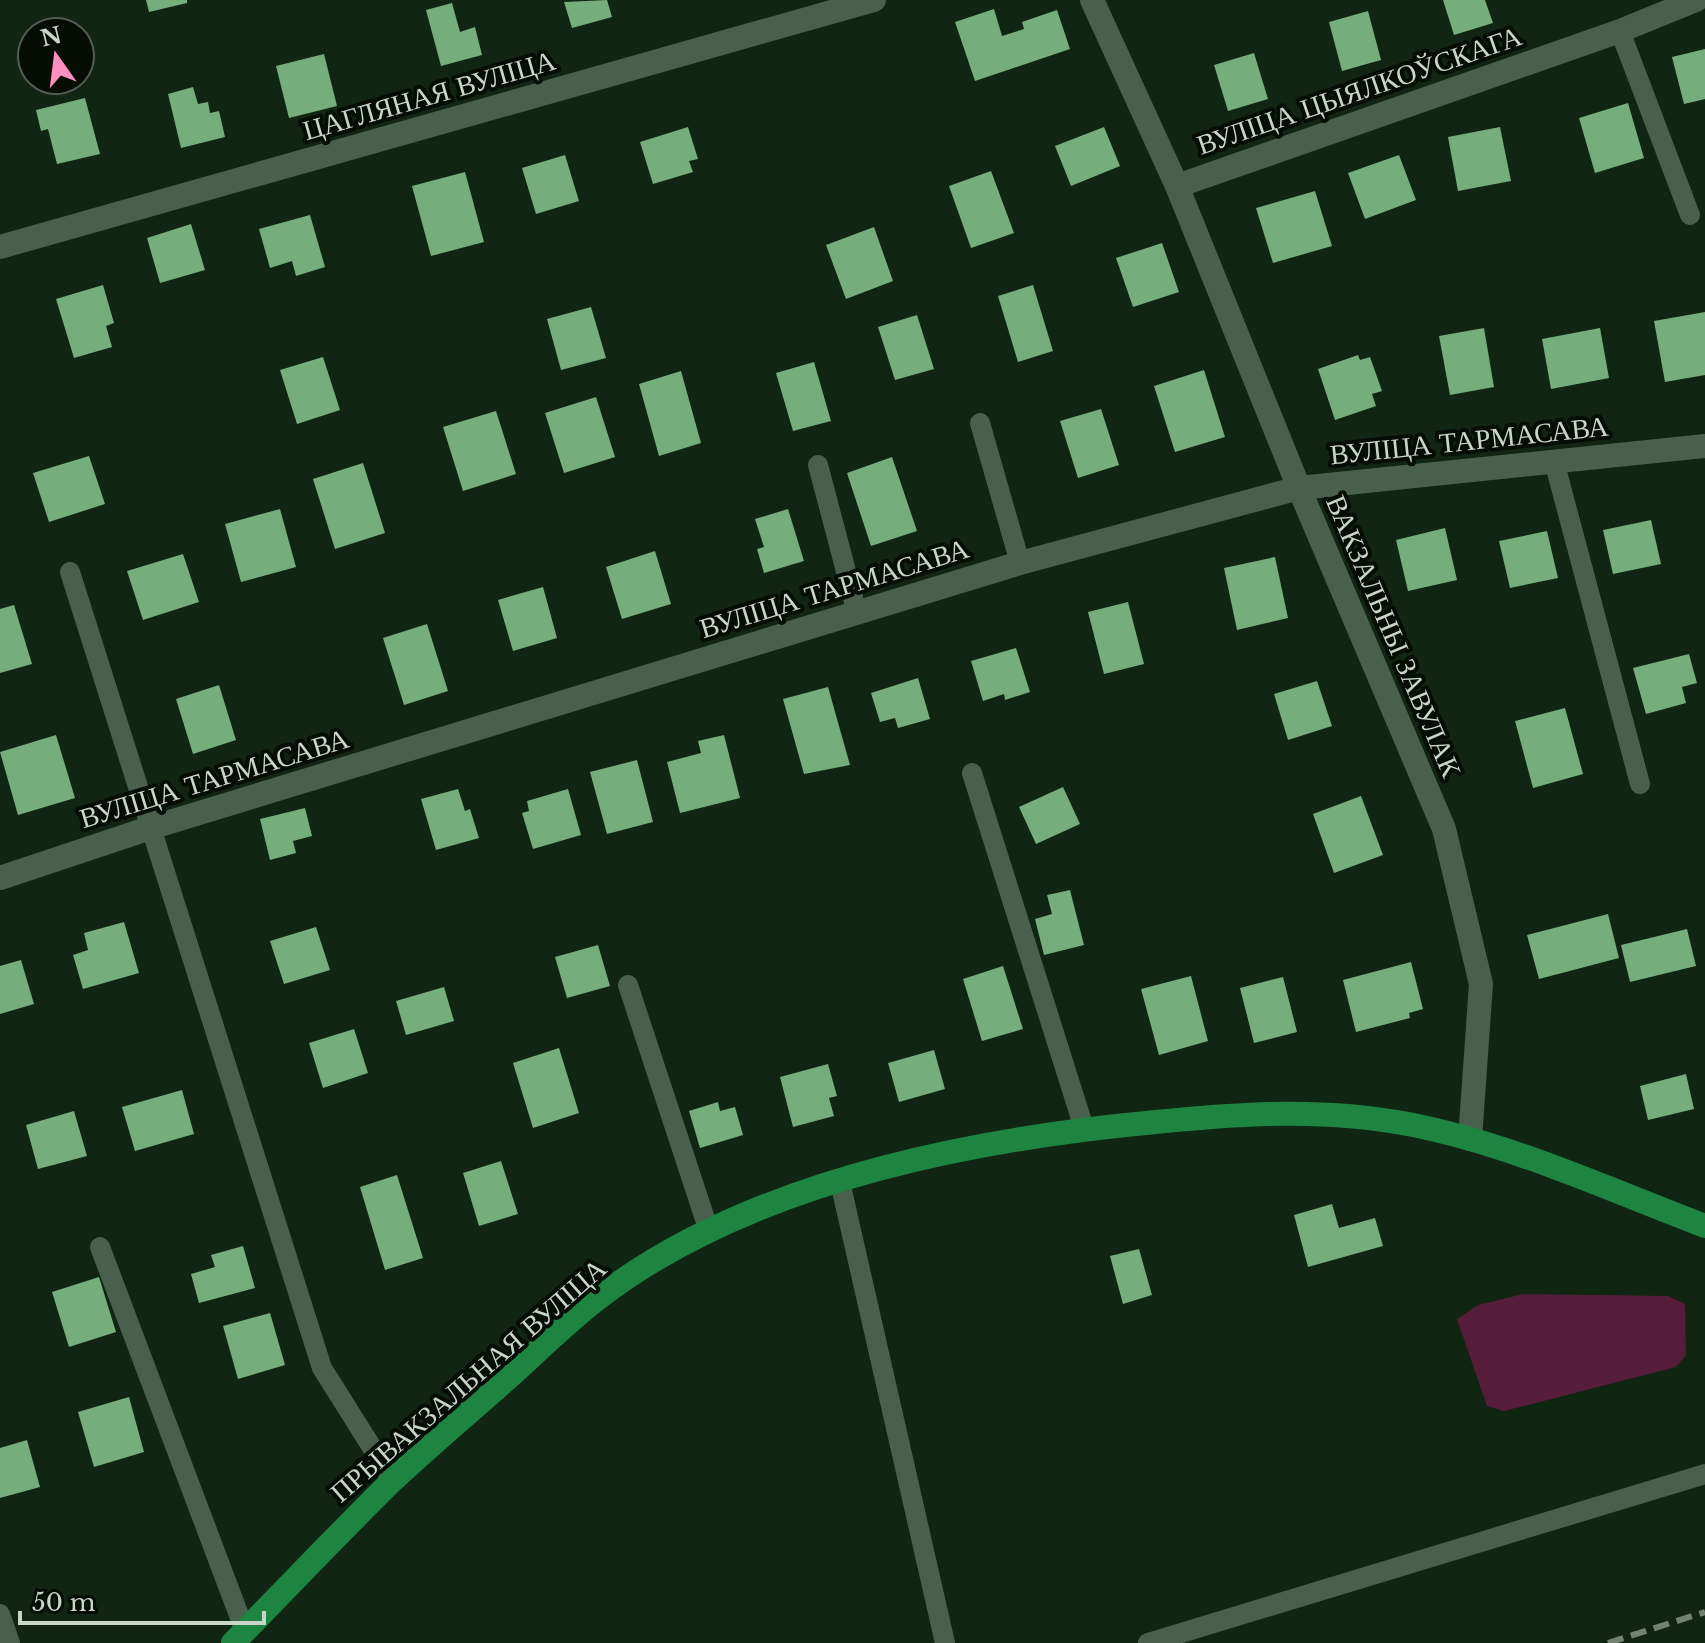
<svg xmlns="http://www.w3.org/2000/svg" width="1705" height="1643" viewBox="0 0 1705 1643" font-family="'Libre Baskerville',serif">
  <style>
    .water { fill: #551d39 }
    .building { fill: #76ad7c }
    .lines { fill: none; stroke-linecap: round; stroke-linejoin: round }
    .service { stroke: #49614c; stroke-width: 20 }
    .minor { stroke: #49614c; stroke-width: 24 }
    .primary { stroke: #1e8441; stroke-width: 24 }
    .rail { stroke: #728374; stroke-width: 6; stroke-dasharray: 16 8; stroke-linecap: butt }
    .labels { text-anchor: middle; stroke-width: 8; stroke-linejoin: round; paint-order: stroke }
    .street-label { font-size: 28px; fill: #c8d6c9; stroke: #050d05 }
  </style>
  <rect width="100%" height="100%" fill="#102613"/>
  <!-- water -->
  <polygon class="water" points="1523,1294 1668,1296 1685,1304 1686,1355 1676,1367 1504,1411 1487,1406 1457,1319 1478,1305"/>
  <!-- building -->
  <g class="building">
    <polygon points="146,0 187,0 187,3 149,12"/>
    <polygon points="607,0 612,17 572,28 564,2"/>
    <polygon points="1443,0 1485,0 1493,23 1454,35"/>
    <polygon points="452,3 460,32 475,27 482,55 441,66 426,10"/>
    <polygon points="994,9 1002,36 1024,29 1022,22 1057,10 1070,49 975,81 955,22"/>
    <polygon points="1368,11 1381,60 1342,71 1329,22"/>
    <polygon points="1705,49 1705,99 1684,104 1672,57"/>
    <polygon points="1254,53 1268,99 1228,111 1214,65"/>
    <polygon points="324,54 337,106 289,118 276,66"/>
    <polygon points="193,87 198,104 208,102 210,113 219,111 225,137 181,148 168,94"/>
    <polygon points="85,98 100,154 57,164 48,129 41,131 36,110"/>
    <polygon points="1628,103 1644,158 1595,173 1579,118"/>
    <polygon points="688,127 698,159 689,161 693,172 653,184 640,142"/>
    <polygon points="1104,127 1120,166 1071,186 1055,146"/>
    <polygon points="1500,127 1511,181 1458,191 1448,137"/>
    <polygon points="565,155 579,201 536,214 522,168"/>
    <polygon points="1399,155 1416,200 1365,219 1348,173"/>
    <polygon points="991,171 1014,233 971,248 949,186"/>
    <polygon points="465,172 484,242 431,256 412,186"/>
    <polygon points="1315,191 1332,246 1273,263 1256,208"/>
    <polygon points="310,215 325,267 296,276 292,261 270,268 259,229"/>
    <polygon points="191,224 205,270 160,283 147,238"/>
    <polygon points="874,227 893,281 846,299 826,245"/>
    <polygon points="1162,243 1179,292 1133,307 1116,258"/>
    <polygon points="103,285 114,323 106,326 112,347 74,358 56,299"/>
    <polygon points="1033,285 1053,351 1018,362 998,296"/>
    <polygon points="591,307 606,358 561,370 547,319"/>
    <polygon points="1705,312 1705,375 1665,382 1654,321"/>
    <polygon points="917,315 934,369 895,380 878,327"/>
    <polygon points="1484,328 1494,387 1450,395 1439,336"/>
    <polygon points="1600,328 1609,378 1551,389 1542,339"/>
    <polygon points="1358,355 1360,360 1370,357 1382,391 1372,394 1376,406 1335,420 1318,369"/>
    <polygon points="323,357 340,410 297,424 280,370"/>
    <polygon points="814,362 831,421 793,431 776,373"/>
    <polygon points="1204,370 1225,437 1175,452 1154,386"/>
    <polygon points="681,371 701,443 659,456 639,384"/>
    <polygon points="596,397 615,457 564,473 545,413"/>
    <polygon points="1101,409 1119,465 1078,478 1060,421"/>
    <polygon points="496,411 516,474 463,491 443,427"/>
    <polygon points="89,456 105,504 49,522 33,473"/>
    <polygon points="892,457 917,531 871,546 847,473"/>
    <polygon points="363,463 385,533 335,549 313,479"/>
    <polygon points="280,509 296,567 241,582 225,524"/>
    <polygon points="788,509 804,561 764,573 757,549 764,547 755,519"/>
    <polygon points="1651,520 1661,564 1613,574 1603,530"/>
    <polygon points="1445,528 1457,580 1408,591 1396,540"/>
    <polygon points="1547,531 1558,578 1510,588 1499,541"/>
    <polygon points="655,551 671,604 622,619 606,567"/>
    <polygon points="183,554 199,602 143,620 127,571"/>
    <polygon points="1275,557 1288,618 1237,630 1224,568"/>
    <polygon points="543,587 557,638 513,651 498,600"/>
    <polygon points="1128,602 1144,664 1104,674 1088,612"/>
    <polygon points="14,605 32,664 0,673 0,609"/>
    <polygon points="427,624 448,691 404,705 383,638"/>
    <polygon points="1016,648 1030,692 1005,700 1004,694 983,701 971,661"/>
    <polygon points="1689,654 1697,683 1682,687 1686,703 1646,714 1633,668"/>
    <polygon points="918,678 930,719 898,728 895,718 880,722 871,693"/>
    <polygon points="1317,681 1332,726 1288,740 1274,694"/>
    <polygon points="219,685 236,740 193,754 176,699"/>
    <polygon points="828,687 850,765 804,774 783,699"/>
    <polygon points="1565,708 1583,774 1533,788 1515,721"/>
    <polygon points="56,735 75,798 18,815 0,752"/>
    <polygon points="724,735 740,798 680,813 667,762 701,753 698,741"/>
    <polygon points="637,760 653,822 607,834 590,772"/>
    <polygon points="1063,787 1080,824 1036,844 1019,807"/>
    <polygon points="458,789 465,811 470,809 479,838 436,850 421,799"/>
    <polygon points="568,789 581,835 533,849 522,813 529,811 527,801"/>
    <polygon points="1361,796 1383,855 1334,873 1313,814"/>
    <polygon points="305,808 312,836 293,841 296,853 270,860 260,819"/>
    <polygon points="1070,890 1084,945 1044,955 1035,919 1052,914 1047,895"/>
    <polygon points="1608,914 1619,958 1539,979 1527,935"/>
    <polygon points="124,922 139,973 83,989 73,955 88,950 84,933"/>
    <polygon points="316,927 330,970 284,984 270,941"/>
    <polygon points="1687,929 1696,966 1630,982 1621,945"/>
    <polygon points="598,945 610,986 567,998 555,957"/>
    <polygon points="21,960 34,1004 0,1014 0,966"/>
    <polygon points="1411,962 1423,1009 1409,1013 1410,1018 1356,1032 1343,980"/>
    <polygon points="1003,966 1023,1029 982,1041 963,979"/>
    <polygon points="1191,976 1208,1041 1159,1055 1141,989"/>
    <polygon points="1283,977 1297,1032 1254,1043 1240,988"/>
    <polygon points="444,987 454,1021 406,1035 396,1001"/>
    <polygon points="354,1029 368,1073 323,1088 309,1043"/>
    <polygon points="559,1048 579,1113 533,1128 513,1063"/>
    <polygon points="934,1050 945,1089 899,1102 888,1063"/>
    <polygon points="828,1064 837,1096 829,1098 834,1116 793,1127 780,1077"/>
    <polygon points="1686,1074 1694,1109 1648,1120 1640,1086"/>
    <polygon points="182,1090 194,1134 135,1151 122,1107"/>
    <polygon points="718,1102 720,1111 735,1107 743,1135 700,1148 689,1111"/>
    <polygon points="74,1111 87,1156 38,1169 26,1125"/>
    <polygon points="501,1161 518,1214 479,1226 463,1173"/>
    <polygon points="397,1175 423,1258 385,1270 360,1187"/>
    <polygon points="1332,1204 1339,1228 1375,1218 1383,1246 1308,1267 1294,1215"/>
    <polygon points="243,1246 255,1288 199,1303 191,1274 215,1267 211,1255"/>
    <polygon points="1139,1249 1152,1295 1123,1304 1110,1256"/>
    <polygon points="99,1277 116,1332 69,1347 52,1292"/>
    <polygon points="270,1313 285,1365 238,1379 223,1326"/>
    <polygon points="129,1397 144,1452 94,1467 78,1412"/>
    <polygon points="27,1440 40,1487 0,1498 0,1448"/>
  </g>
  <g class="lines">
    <!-- service -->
    <g class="service">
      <polyline points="1620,31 1690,215"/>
      <polyline points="980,423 1020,563"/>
      <polyline points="1554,461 1640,784"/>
      <polyline points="818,465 857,613"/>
      <polyline points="70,572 322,1368 393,1481"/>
      <polyline points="972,773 1084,1128"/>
      <polyline points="628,985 709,1231"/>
      <polyline points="840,1182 945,1643"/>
      <polyline points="100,1247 245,1631"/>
      <polyline points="0,1614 10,1643"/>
      <polyline points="1148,1643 1705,1474"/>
    </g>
    <!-- minor -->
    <g class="minor">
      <polyline points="1092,0 1177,186 1299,488 1444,829 1481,984 1470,1139"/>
      <polyline points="1177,186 1620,31 1696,0"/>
      <polyline points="0,247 874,0"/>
      <polyline points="0,878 150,828 1020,563 1299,488 1705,446"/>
    </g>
    <!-- primary -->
    <path class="primary" d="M 233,1643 C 285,1590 337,1535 391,1482 C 429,1446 470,1412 509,1377 C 538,1351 566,1323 597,1299 C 747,1183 971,1139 1156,1122 C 1242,1113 1327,1108 1413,1125 C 1513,1145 1610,1190 1705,1226"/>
    <!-- rail -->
    <polyline class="rail" points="1608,1643 1705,1612"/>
  </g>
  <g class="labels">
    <!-- street labels -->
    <g class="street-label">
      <text transform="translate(1359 90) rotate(-19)" y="10">ВУЛІЦА ЦЫЯЛКОЎСКАГА</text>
      <text transform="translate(429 95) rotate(-16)" y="10">ЦАГЛЯНАЯ ВУЛІЦА</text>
      <text transform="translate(1469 440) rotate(-6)" y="10">ВУЛІЦА ТАРМАСАВА</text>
      <text transform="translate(834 588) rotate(-17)" y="10">ВУЛІЦА ТАРМАСАВА</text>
      <text transform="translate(1394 636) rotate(67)" y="10">ВАКЗАЛЬНЫ ЗАВУЛАК</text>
      <text transform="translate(214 778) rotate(-17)" y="10">ВУЛІЦА ТАРМАСАВА</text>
      <text transform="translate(468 1380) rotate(-41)" y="10">ПРЫВАКЗАЛЬНАЯ ВУЛІЦА</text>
    </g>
  </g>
  <!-- north arrow -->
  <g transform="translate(56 56) rotate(346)"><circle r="38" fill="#050d05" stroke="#535d53" stroke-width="2"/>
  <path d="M0-6L14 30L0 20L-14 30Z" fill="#fd8ec0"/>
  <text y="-12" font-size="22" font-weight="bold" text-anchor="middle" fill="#c8d6c9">N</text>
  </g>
  <!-- scale -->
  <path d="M20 1611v12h244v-12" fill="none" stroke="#c8d6c9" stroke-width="4"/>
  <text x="32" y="1611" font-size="24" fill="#c8d6c9" stroke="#050d05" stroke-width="6" paint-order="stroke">50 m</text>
</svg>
